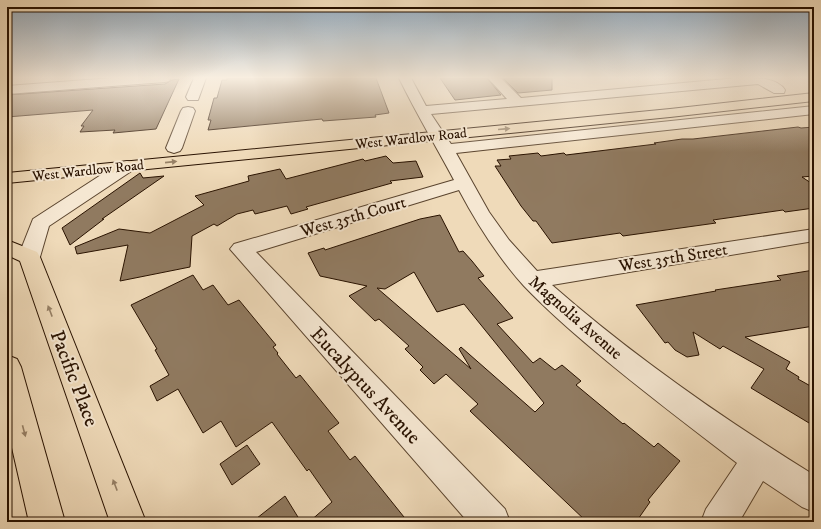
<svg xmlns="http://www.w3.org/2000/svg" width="821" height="529" viewBox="0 0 821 529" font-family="'IM FELL DW Pica',serif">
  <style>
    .building { fill: #907a60; stroke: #291200; fill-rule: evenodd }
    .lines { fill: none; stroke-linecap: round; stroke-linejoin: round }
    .minor-casing { stroke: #5a442e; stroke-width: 2 }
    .major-casing { stroke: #291200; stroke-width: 2 }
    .minor { fill: #f5e7d2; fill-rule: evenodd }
    .major { fill: #efdab9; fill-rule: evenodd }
    .oneway { fill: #968066 }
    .labels { text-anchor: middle; stroke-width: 4; stroke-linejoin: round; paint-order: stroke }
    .far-street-label { font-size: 14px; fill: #291200; stroke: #f5e7d2 }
    .street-label { font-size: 17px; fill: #291200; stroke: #f5e7d2 }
    .near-street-label { font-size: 20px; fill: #291200; stroke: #f5e7d2 }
  </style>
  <rect width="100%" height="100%" fill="#efdab9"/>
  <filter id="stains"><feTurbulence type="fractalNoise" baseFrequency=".005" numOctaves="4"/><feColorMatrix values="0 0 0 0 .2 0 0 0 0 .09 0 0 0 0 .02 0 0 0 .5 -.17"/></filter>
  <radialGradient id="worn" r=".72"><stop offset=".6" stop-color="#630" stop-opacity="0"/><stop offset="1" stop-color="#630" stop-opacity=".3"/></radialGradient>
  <!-- building -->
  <g class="building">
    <polygon points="227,78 376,78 389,113 375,115 376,117 323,121 322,119 208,130 211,120 208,120 214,98 217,98 222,80 227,80"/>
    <polygon points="440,78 487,78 501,95 455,100"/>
    <polygon points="503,78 552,78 552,90 518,93"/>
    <polygon points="179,79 156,129 113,133 115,130 80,132 84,126 81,126 93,110 7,117 7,95 165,84 172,80"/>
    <polygon points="798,127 801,128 814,127 814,176 802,177 814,185 814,208 785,212 783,210 713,220 716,223 623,236 620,233 552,243 536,221 533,221 521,206 495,166 501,166 497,160 511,159 509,156 538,153 541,156 564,153 566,155 656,144 654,143 682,139 693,139"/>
    <polygon points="386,156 393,163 416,161 423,177 390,181 392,183 306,207 308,209 291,214 287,206 255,214 253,210 237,214 217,226 214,224 192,236 190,267 120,281 128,245 77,254 75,247 119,229 150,233 204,205 195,196 249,181 248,176 280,169 286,179 363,159 365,161"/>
    <polygon points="140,173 143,178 164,176 102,219 104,219 70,245 62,228"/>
    <path d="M 440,215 L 459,252 L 463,251 L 472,261 L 484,276 L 478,278 L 513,318 L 497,324 L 533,363 L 540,358 L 555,370 L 562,365 L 581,381 L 576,385 L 623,424 L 624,423 L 654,447 L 658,443 L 680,461 L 648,500 L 650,502 L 636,522 L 587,522 L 470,411 L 478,404 L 446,374 L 434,384 L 420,370 L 423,367 L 405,349 L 409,346 L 379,319 L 375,321 L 349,296 L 367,286 L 320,276 L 308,253 L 324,248 L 325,250 L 420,219 ZM 414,272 L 437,312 L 464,304 L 544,403 L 535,412 L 461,347 L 459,349 L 471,369 L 377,288 L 385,289 Z"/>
    <polygon points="814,270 814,326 745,337 790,362 786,369 799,377 798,379 814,388 814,426 751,388 764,369 723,346 720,349 693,332 699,355 687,357 675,350 668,342 665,343 636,305 716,291 715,290 781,280 777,276"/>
    <polygon points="193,275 203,290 213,285 228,305 239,300 276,345 273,347 278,353 277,354 296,378 300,375 339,423 328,431 350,460 355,456 408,522 309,522 332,502 309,469 307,471 272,422 236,447 221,421 203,433 178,389 157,401 150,386 169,375 155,350 157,349 131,305"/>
    <polygon points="247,445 260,464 232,485 220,464"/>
    <polygon points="285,496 301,522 252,522"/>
  </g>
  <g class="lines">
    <!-- minor casing -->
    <g class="minor-casing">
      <g id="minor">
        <polygon points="112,78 171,78 169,81 165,82 7,94 7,86"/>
        <polygon points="194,78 206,78 198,100 188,100 186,97"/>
        <path d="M 399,78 L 411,78 L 426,106 L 507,99 L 488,78 L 501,78 L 521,98 L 737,78 C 752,78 776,76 785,90 L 784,93 L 774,93 L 758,84 L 431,114 L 451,144 L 814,106 L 814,114 L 456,153 L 489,212 L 509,240 L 537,271 L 814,229 L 814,241 L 552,285 C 633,356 722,418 814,475 L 814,512 L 802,507 L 763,481 L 739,522 L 701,522 L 706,509 L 737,463 C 689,426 641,390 596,352 C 571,331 546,309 524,286 C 498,257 477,224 459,190 L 256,252 L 505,509 L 510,522 L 468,522 L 230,249 L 234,244 L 454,180 C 436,146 416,113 399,78 Z"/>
        <polygon points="188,107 193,108 195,111 182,148 180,151 174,153 168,151 166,148 181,111 183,108"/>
        <polygon points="127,161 133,162 135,166 133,170 49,226 40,257 37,262 29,264 21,262 18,257 33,219 121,162"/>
      </g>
    </g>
    <!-- major casing -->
    <g class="major-casing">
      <g id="major">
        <polygon points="814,93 814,101 670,117 7,183 7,173 670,109"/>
        <polygon points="7,240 37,252 40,257 146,522 110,522 20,261 7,255"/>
        <polygon points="7,355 17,359 21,367 65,522 29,522 7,426"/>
      </g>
    </g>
    <!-- minor -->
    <use href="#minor" class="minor"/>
    <!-- major -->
    <use href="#major" class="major"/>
  </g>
  <!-- one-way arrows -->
  <defs><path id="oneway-solid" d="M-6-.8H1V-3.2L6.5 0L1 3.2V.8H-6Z"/></defs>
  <g class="oneway">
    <use href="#oneway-solid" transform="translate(504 129) rotate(-5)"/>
    <use href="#oneway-solid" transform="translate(171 162) rotate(-6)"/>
    <use href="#oneway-solid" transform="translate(50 311) rotate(-111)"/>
    <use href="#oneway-solid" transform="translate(24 431) rotate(75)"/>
    <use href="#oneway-solid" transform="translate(115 485) rotate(-111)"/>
  </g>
  <!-- sky -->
  <linearGradient id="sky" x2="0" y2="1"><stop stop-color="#90a8bc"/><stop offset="0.51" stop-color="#f8eee0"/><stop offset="1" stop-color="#f8eee0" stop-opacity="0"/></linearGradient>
  <rect width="821" height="152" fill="url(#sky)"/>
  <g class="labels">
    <!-- far-street labels -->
    <g class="far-street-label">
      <text transform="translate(411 138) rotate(-6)" y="5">West Wardlow Road</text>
      <text transform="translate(88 170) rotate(-6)" y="5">West Wardlow Road</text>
    </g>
    <!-- street labels -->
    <g class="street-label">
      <text transform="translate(353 216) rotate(-16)" y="6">West 35th Court</text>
      <text transform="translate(673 257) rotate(-9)" y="6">West 35th Street</text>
      <text transform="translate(576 317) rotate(41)" y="6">Magnolia Avenue</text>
    </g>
    <!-- near-street labels -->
    <g class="near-street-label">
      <text transform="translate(75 378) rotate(69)" y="7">Pacific Place</text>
      <text transform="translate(366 385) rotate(47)" y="7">Eucalyptus Avenue</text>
    </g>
  </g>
  <!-- margin -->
  <rect width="821" height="529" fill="none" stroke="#efdab9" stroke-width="24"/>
  <rect x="8" y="8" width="805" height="513" fill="none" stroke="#291200" stroke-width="2"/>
  <rect x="12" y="12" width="797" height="505" fill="none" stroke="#291200"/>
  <rect width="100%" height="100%" filter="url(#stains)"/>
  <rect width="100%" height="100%" fill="url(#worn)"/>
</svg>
